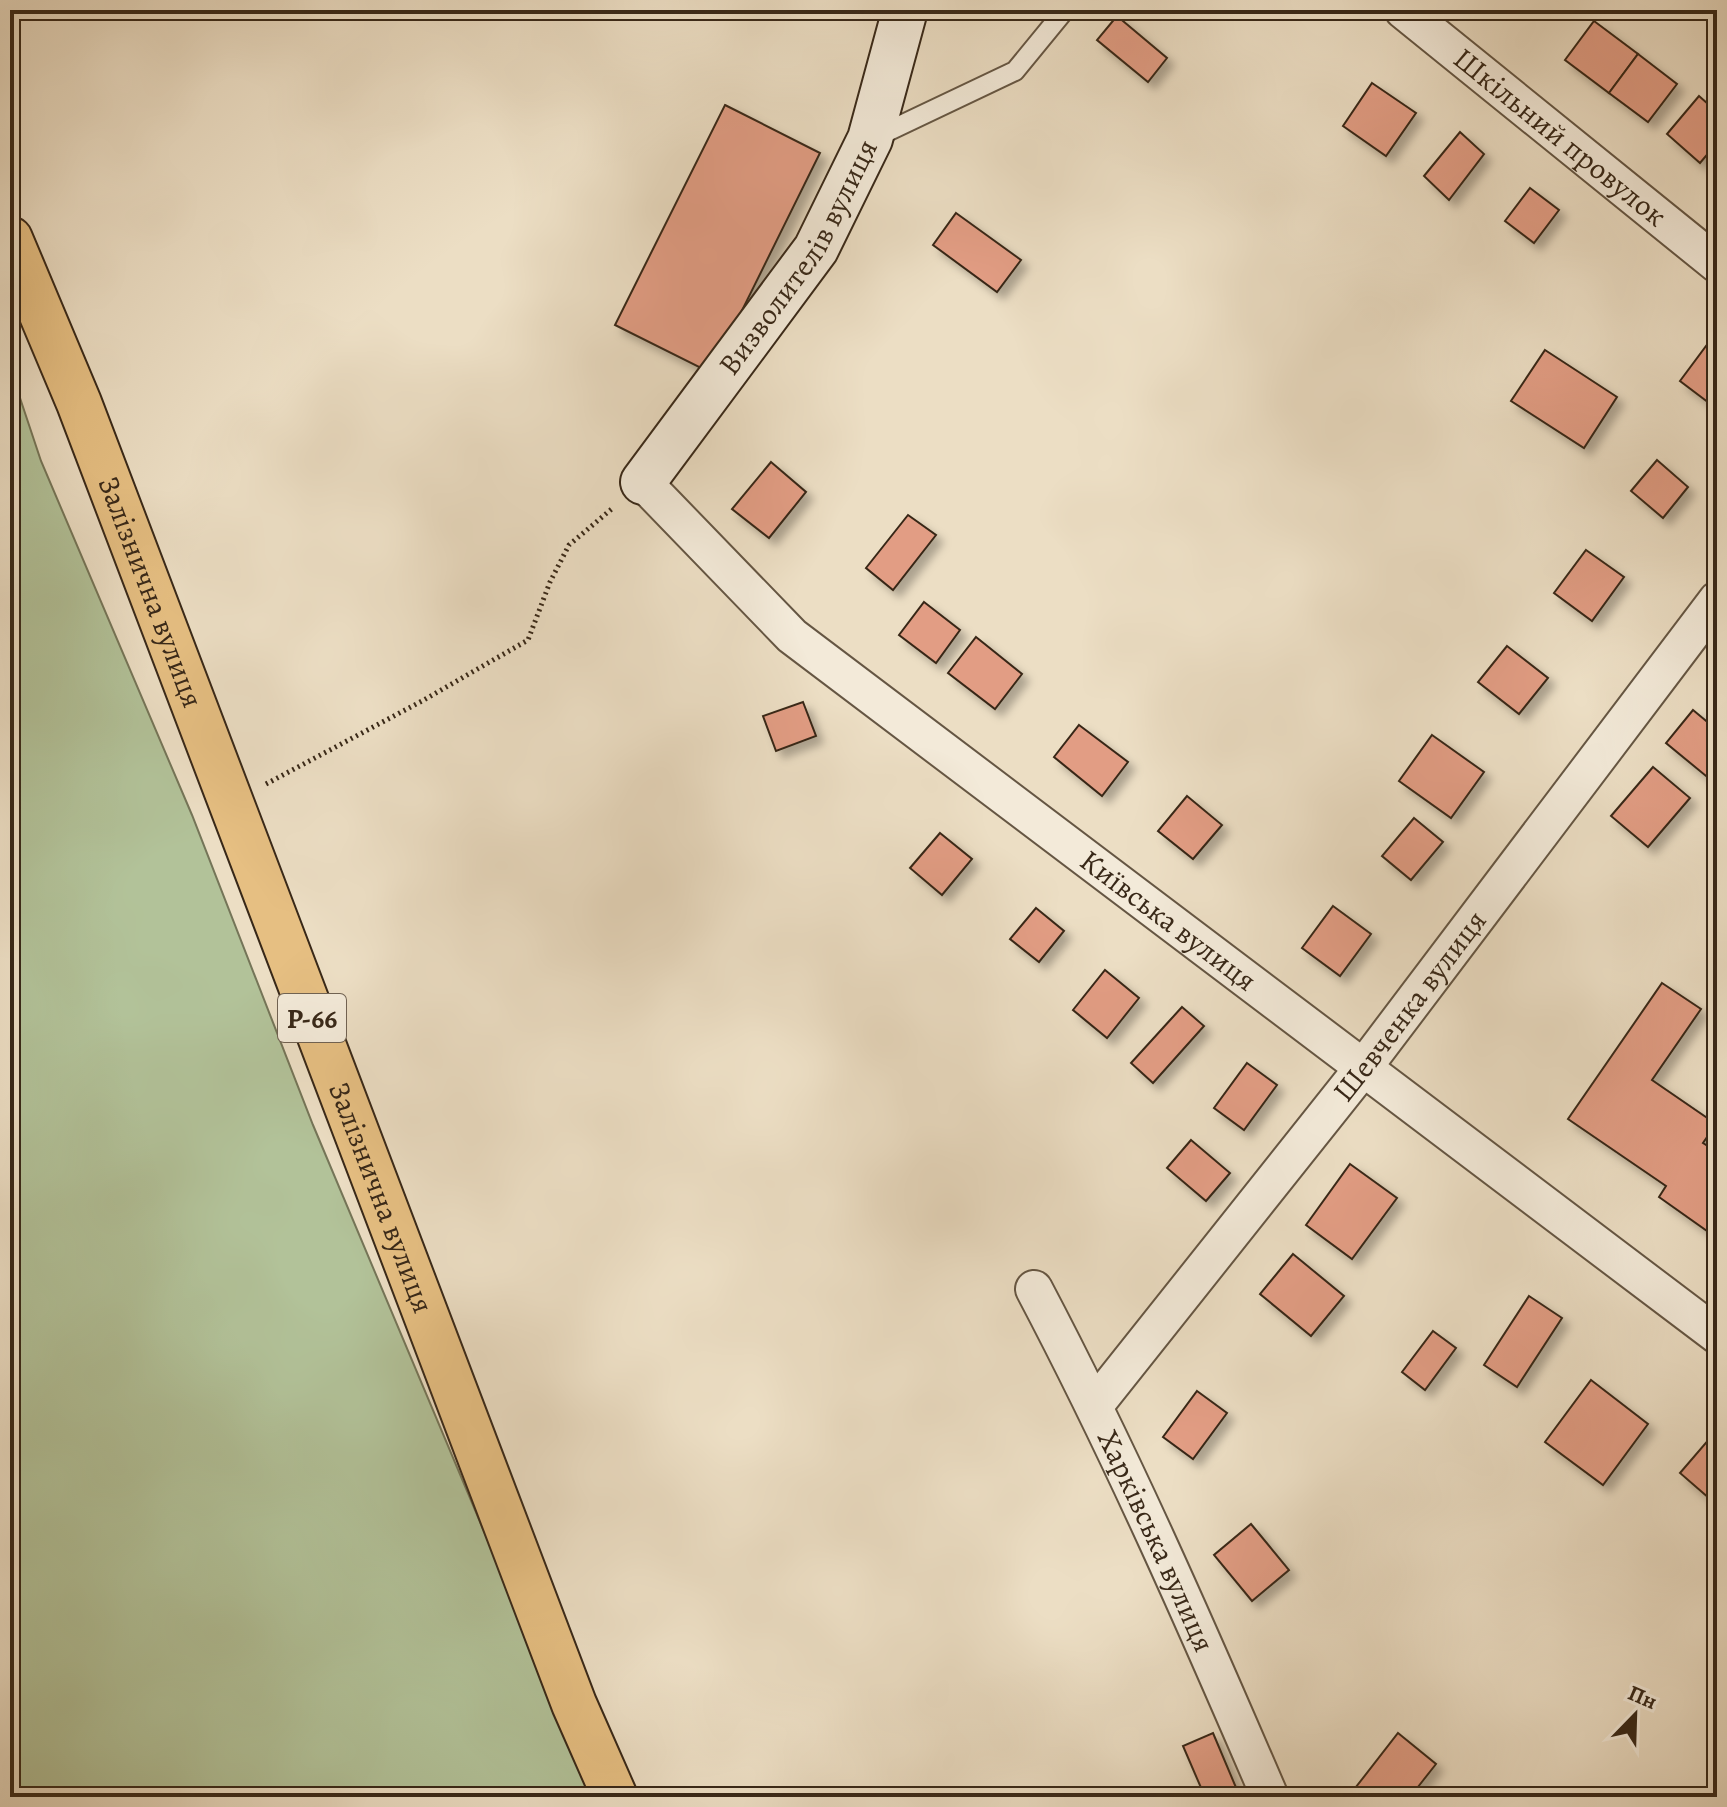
<svg xmlns="http://www.w3.org/2000/svg" width="1727" height="1807" viewBox="0 0 1727 1807" font-family="Alegreya,serif">
  <style>
    .green { fill: #b2c299; stroke: #757558; stroke-width: 2 }
    .building { fill: #e29d84; stroke: #382818; stroke-width: 2; filter: url(#shadow) }
    .lines { fill: none; stroke-linecap: round; stroke-linejoin: round }
    .lane-casing { stroke: #655643; stroke-width: 22 }
    .street-casing { stroke: #655643; stroke-width: 40 }
    .secondary-casing { stroke: #382818; stroke-width: 48 }
    .primary-casing { stroke: #382818; stroke-width: 48 }
    .path { stroke: #382818; stroke-width: 5; stroke-dasharray: 2 4; stroke-linecap: butt }
    .lane { stroke: #f3ead9; stroke-width: 18 }
    .street { stroke: #f3ead9; stroke-width: 36 }
    .secondary { stroke: #f3ead9; stroke-width: 44 }
    .primary { stroke: #e6bf82; stroke-width: 44 }
    .labels { text-anchor: middle; stroke-width: 7; stroke-linejoin: round; paint-order: stroke }
    .shield { fill: #f3ead9; stroke: #706252; stroke-width: 2 }
    .shield-label { font-size: 28px; font-weight: bold; fill: #382818 }
    .street-label { font-size: 30px; fill: #382818; stroke: #f3ead9 }
  </style>
  <defs>
    <filter id="shadow"><feDropShadow dx="7" dy="7" stdDeviation="4" flood-color="#0004"/></filter>
  </defs>
  <rect width="100%" height="100%" fill="#ecdec4"/>
  <filter id="stains"><feTurbulence type="fractalNoise" baseFrequency=".0025" numOctaves="4"/><feColorMatrix values="0 0 0 0 .2 0 0 0 0 .09 0 0 0 0 .02 0 0 0 .5 -.17"/></filter>
  <radialGradient id="worn" r=".72"><stop offset=".6" stop-color="#630" stop-opacity="0"/><stop offset="1" stop-color="#630" stop-opacity=".3"/></radialGradient>
  <!-- green -->
  <polygon class="green" points="10,368 41,461 192,815 313,1125 499,1567 591,1797 10,1797"/>
  <!-- building -->
  <g class="building">
    <polygon points="1117,16 1167,58 1148,82 1097,40"/>
    <polygon points="1594,21 1638,54 1609,93 1565,60"/>
    <polygon points="1638,54 1677,84 1648,122 1609,93"/>
    <polygon points="1372,83 1416,113 1386,156 1343,126"/>
    <polygon points="1699,96 1717,112 1717,143 1700,163 1667,134"/>
    <polygon points="725,105 820,153 711,373 615,325"/>
    <polygon points="1460,132 1484,154 1449,200 1424,176"/>
    <polygon points="1530,188 1559,210 1534,243 1505,221"/>
    <polygon points="956,213 1021,260 997,292 933,245"/>
    <polygon points="1712,338 1717,342 1717,409 1680,381"/>
    <polygon points="1545,350 1617,397 1584,448 1511,401"/>
    <polygon points="1657,460 1688,487 1663,518 1631,491"/>
    <polygon points="771,462 806,492 769,538 732,509"/>
    <polygon points="908,515 936,535 893,590 866,568"/>
    <polygon points="1586,550 1624,577 1592,621 1554,593"/>
    <polygon points="924,602 960,630 936,663 899,635"/>
    <polygon points="976,637 1022,674 995,709 948,673"/>
    <polygon points="1507,646 1548,678 1519,714 1478,682"/>
    <polygon points="803,702 816,736 776,751 763,716"/>
    <polygon points="1693,710 1717,730 1717,785 1666,743"/>
    <polygon points="1079,725 1128,762 1102,796 1054,757"/>
    <polygon points="1432,735 1484,772 1451,818 1399,781"/>
    <polygon points="1653,767 1690,798 1648,847 1611,816"/>
    <polygon points="1187,796 1222,825 1193,859 1158,831"/>
    <polygon points="1414,818 1443,842 1411,880 1382,856"/>
    <polygon points="940,833 972,859 942,895 910,868"/>
    <polygon points="1333,906 1371,934 1340,976 1302,948"/>
    <polygon points="1036,908 1064,931 1039,962 1010,939"/>
    <polygon points="1105,970 1139,998 1107,1038 1073,1010"/>
    <polygon points="1662,983 1701,1009 1652,1080 1716,1124 1703,1143 1717,1152 1717,1238 1659,1197 1666,1186 1568,1119"/>
    <polygon points="1182,1007 1204,1026 1153,1083 1131,1063"/>
    <polygon points="1247,1063 1277,1085 1244,1130 1214,1108"/>
    <polygon points="1191,1140 1230,1173 1206,1201 1167,1168"/>
    <polygon points="1350,1164 1397,1198 1352,1259 1306,1225"/>
    <polygon points="1293,1254 1344,1296 1311,1336 1260,1294"/>
    <polygon points="1529,1296 1562,1318 1517,1387 1484,1365"/>
    <polygon points="1433,1331 1456,1348 1425,1390 1402,1372"/>
    <polygon points="1591,1380 1648,1424 1603,1485 1545,1442"/>
    <polygon points="1197,1391 1227,1413 1193,1459 1163,1437"/>
    <polygon points="1710,1438 1717,1443 1717,1505 1680,1473"/>
    <polygon points="1251,1524 1289,1570 1252,1601 1214,1555"/>
    <polygon points="1213,1733 1240,1797 1205,1797 1183,1746"/>
    <polygon points="1398,1733 1436,1764 1410,1797 1350,1797 1349,1796"/>
  </g>
  <g class="lines">
    <!-- lane casing -->
    <g class="lane-casing">
      <polyline id="lane" points="876,137 1015,71 1065,10"/>
    </g>
    <!-- street casing -->
    <g class="street-casing">
      <g id="street">
        <path id="s1" d="M 1403,10 L 1717,264"/>
        <path id="s2" d="M 643,482 L 792,636 L 1717,1335"/>
        <path id="s3" d="M 1034,1289 C 1121,1454 1196,1625 1270,1797"/>
        <path id="s4" d="M 1095,1405 L 1363,1068 L 1717,600"/>
      </g>
    </g>
    <!-- secondary casing -->
    <g class="secondary-casing">
      <g id="secondary">
        <path id="s5" d="M 643,482 L 816,249 L 870,139 L 905,10"/>
      </g>
    </g>
    <!-- primary casing -->
    <g class="primary-casing">
      <g id="primary">
        <path id="s6" d="M 10,239 L 79,403 L 574,1704 L 615,1797"/>
      </g>
    </g>
    <!-- path -->
    <polyline class="path" points="266,784 422,701 528,640 550,582 569,545 614,507"/>
    <!-- lane -->
    <use href="#lane" class="lane"/>
    <!-- street -->
    <use href="#street" class="street"/>
    <!-- secondary -->
    <use href="#secondary" class="secondary"/>
    <!-- primary -->
    <use href="#primary" class="primary"/>
  </g>
  <g class="labels">
    <!-- shield labels -->
    <rect class="shield" x="278" y="994" width="68" height="48" rx="6"/>
    <g class="shield-label">
      <text x="312" y="1028">Р-66</text>
    </g>
    <!-- street labels -->
    <g class="street-label">
      <text dy="10" stroke="none"><textPath href="#s1" startOffset="202">Шкільний провулок</textPath></text>
      <text dy="10" stroke="none"><textPath href="#s5" startOffset="274">Визволителів вулиця</textPath></text>
      <text dy="10" stroke="none"><textPath href="#s6" startOffset="380">Залізнична вулиця</textPath></text>
      <text dy="10" stroke="none"><textPath href="#s2" startOffset="686">Київська вулиця</textPath></text>
      <text dy="10" stroke="none"><textPath href="#s4" startOffset="508">Шевченка вулиця</textPath></text>
      <text dy="10" stroke="none"><textPath href="#s6" startOffset="1028">Залізнична вулиця</textPath></text>
      <text dy="10" stroke="none"><textPath href="#s3" startOffset="280">Харківська вулиця</textPath></text>
    </g>
  </g>
  <!-- margin -->
  <rect width="1727" height="1807" fill="none" stroke="#ecdec4" stroke-width="40"/>
  <rect x="12" y="12" width="1703" height="1783" fill="none" stroke="#382818" stroke-width="4"/>
  <rect x="20" y="20" width="1687" height="1767" fill="none" stroke="#382818" stroke-width="2"/>
  <!-- north arrow -->
  <g transform="translate(1635 1715) rotate(23)" stroke="#f3ead9" stroke-width="6" paint-order="stroke">
  <path d="M0-6L14 30L0 20L-14 30Z" fill="#382818"/>
  <text y="-12" font-size="22" font-weight="bold" text-anchor="middle" fill="#382818">Пн</text>
  </g>
  <rect width="100%" height="100%" filter="url(#stains)"/>
  <rect width="100%" height="100%" fill="url(#worn)"/>
</svg>
